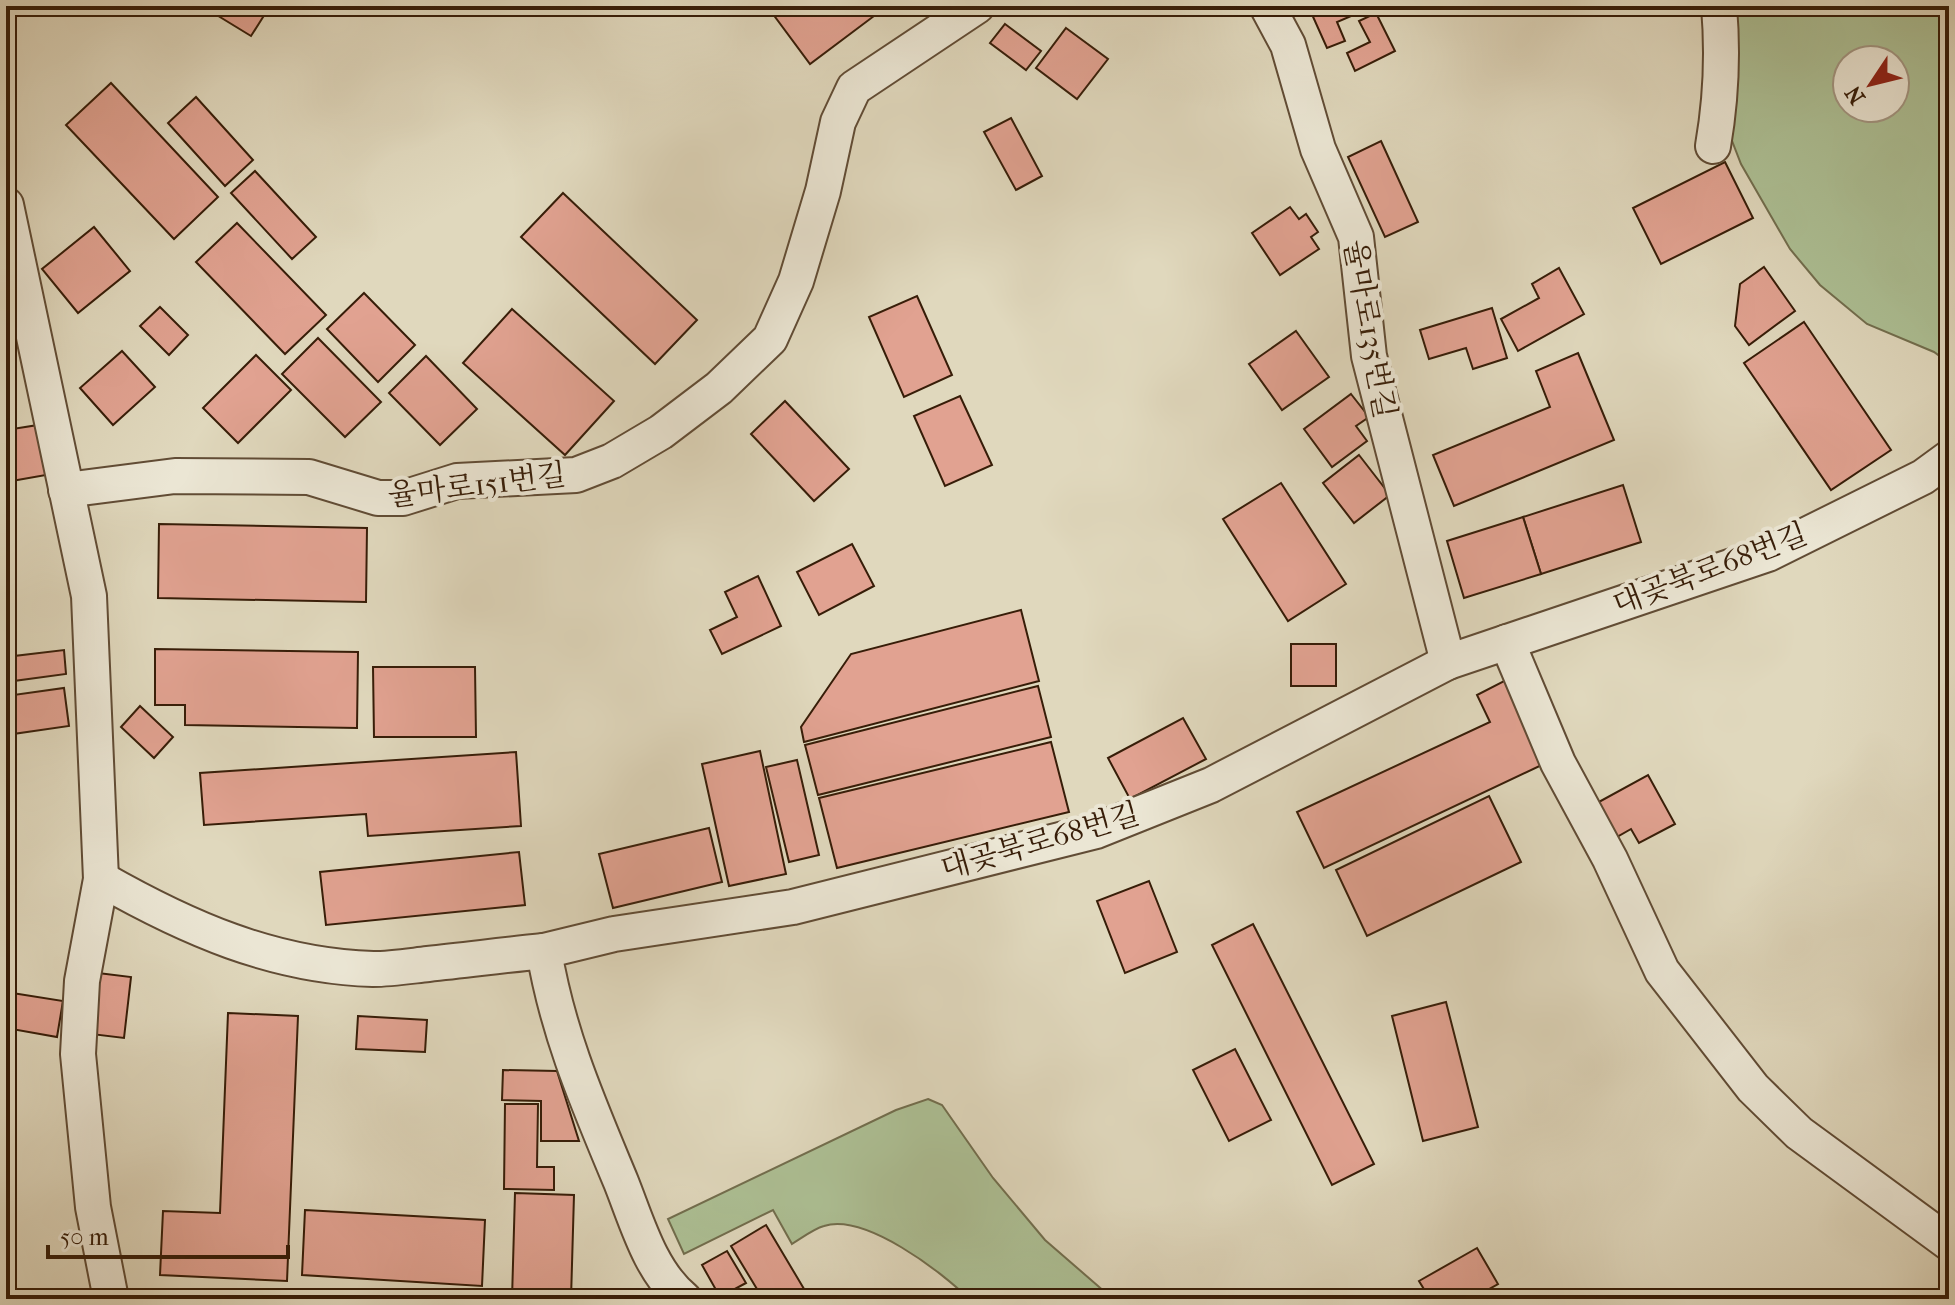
<svg xmlns="http://www.w3.org/2000/svg" width="1955" height="1305" viewBox="0 0 1955 1305" font-family="'IM FELL French Canon','Noto Serif KR',serif">
  <style>
    .green { fill: #adc095; stroke: #726e4e; stroke-width: 2; fill-rule: evenodd }
    .building { fill: #e1a291; stroke: #371d08; stroke-width: 2 }
    .lines { fill: none; stroke-linecap: round; stroke-linejoin: round }
    .minor-casing { stroke: #614c35; stroke-width: 38 }
    .minor { stroke: #ebe6d4; stroke-width: 34 }
    .labels { text-anchor: middle; stroke-width: 8; stroke-linejoin: round; paint-order: stroke }
    .street-label { font-size: 30px; fill: #371d08; stroke: #ebe6d4 }
  </style>
  <rect width="100%" height="100%" fill="#e0d8bd"/>
  <filter id="stains"><feTurbulence type="fractalNoise" baseFrequency=".0025" numOctaves="4"/><feColorMatrix values="0 0 0 0 .2 0 0 0 0 .09 0 0 0 0 .02 0 0 0 .5 -.17"/></filter>
  <radialGradient id="worn" r=".72"><stop offset=".6" stop-color="#630" stop-opacity="0"/><stop offset="1" stop-color="#630" stop-opacity=".3"/></radialGradient>
  <!-- green -->
  <g class="green">
    <path d="M 1730,6 L 1949,6 L 1949,363 L 1934,352 L 1867,324 L 1820,285 L 1790,249 L 1741,164 L 1729,133 ZM 1847,60 L 1895,60 L 1895,108 L 1847,108 Z"/>
    <path d="M 928,1099 L 942,1105 L 993,1178 L 1045,1240 L 1113,1299 L 969,1299 C 942,1272 865,1213 824,1226 C 813,1229 802,1238 792,1244 L 773,1210 L 684,1254 L 668,1219 L 896,1110 Z"/>
  </g>
  <!-- building -->
  <g class="building">
    <polygon points="202,6 270,6 251,36"/>
    <polygon points="767,6 885,6 886,7 810,64"/>
    <polygon points="1320,6 1361,6 1363,11 1337,22 1345,41 1327,48 1310,10"/>
    <polygon points="1376,13 1395,51 1355,71 1347,53 1370,42 1359,21"/>
    <polygon points="1005,24 1041,51 1026,70 990,43"/>
    <polygon points="1066,28 1108,59 1077,99 1036,68"/>
    <polygon points="111,83 218,197 174,239 66,125"/>
    <polygon points="196,97 253,160 225,186 168,123"/>
    <polygon points="1011,118 1042,176 1016,190 984,132"/>
    <polygon points="1381,141 1418,222 1385,237 1348,157"/>
    <polygon points="1725,162 1753,218 1661,264 1633,208"/>
    <polygon points="255,171 316,237 292,259 231,193"/>
    <polygon points="563,193 697,320 655,364 521,237"/>
    <polygon points="1290,207 1299,219 1306,214 1318,232 1311,237 1319,249 1280,275 1252,233"/>
    <polygon points="237,223 326,315 285,354 196,262"/>
    <polygon points="94,227 130,271 78,313 42,269"/>
    <polygon points="1764,267 1795,311 1749,345 1735,326 1740,284"/>
    <polygon points="1559,268 1584,314 1518,351 1501,319 1539,298 1532,284"/>
    <polygon points="364,293 415,345 378,382 327,329"/>
    <polygon points="917,296 952,375 904,397 869,317"/>
    <polygon points="160,307 188,335 169,355 140,326"/>
    <polygon points="1492,308 1507,358 1473,369 1466,348 1429,359 1420,330"/>
    <polygon points="512,309 614,401 565,455 463,363"/>
    <polygon points="1804,322 1891,450 1831,490 1744,363"/>
    <polygon points="1296,331 1329,377 1282,410 1249,364"/>
    <polygon points="318,338 381,402 345,437 282,374"/>
    <polygon points="122,351 155,387 113,425 80,388"/>
    <polygon points="1578,353 1614,440 1454,506 1433,455 1550,407 1536,371"/>
    <polygon points="256,355 291,390 238,443 203,408"/>
    <polygon points="426,356 477,409 440,445 389,393"/>
    <polygon points="1351,394 1369,417 1356,426 1367,441 1332,467 1304,429"/>
    <polygon points="960,396 992,465 945,486 914,416"/>
    <polygon points="785,401 849,469 814,501 751,434"/>
    <polygon points="38,425 46,475 6,482 6,430"/>
    <polygon points="1359,455 1390,495 1354,523 1323,483"/>
    <polygon points="1281,483 1346,584 1288,621 1223,519"/>
    <polygon points="1623,485 1641,542 1541,574 1523,517"/>
    <polygon points="1523,517 1541,574 1464,598 1447,541"/>
    <polygon points="159,524 367,528 366,602 158,598"/>
    <polygon points="852,544 874,586 819,615 797,572"/>
    <polygon points="758,576 781,626 722,654 710,630 737,617 725,592"/>
    <polygon points="1021,610 1039,681 804,742 801,727 851,654"/>
    <rect x="1291" y="644" width="45" height="42"/>
    <polygon points="155,649 358,652 357,728 185,725 185,705 155,705"/>
    <polygon points="64,650 66,674 6,682 6,657"/>
    <polygon points="373,667 475,667 476,737 374,737"/>
    <polygon points="1506,680 1546,763 1324,868 1297,812 1490,722 1477,695"/>
    <polygon points="1038,686 1051,737 818,795 805,745"/>
    <polygon points="64,688 69,726 6,735 6,696"/>
    <polygon points="140,706 173,737 154,758 121,727"/>
    <polygon points="1183,718 1206,759 1130,799 1108,758"/>
    <polygon points="1051,742 1069,812 837,868 819,798"/>
    <polygon points="760,751 786,874 729,886 702,764"/>
    <polygon points="516,752 521,826 368,836 366,814 204,825 200,773"/>
    <polygon points="797,760 819,855 789,862 766,767"/>
    <polygon points="1648,775 1675,824 1639,843 1631,829 1615,838 1597,803"/>
    <polygon points="1489,796 1521,862 1367,936 1336,870"/>
    <polygon points="709,828 722,882 613,908 599,854"/>
    <polygon points="519,852 525,905 326,925 320,872"/>
    <polygon points="1149,881 1177,952 1125,973 1097,901"/>
    <polygon points="1253,924 1374,1164 1332,1185 1212,945"/>
    <polygon points="98,973 131,977 124,1038 91,1034"/>
    <polygon points="6,992 63,1001 57,1037 6,1028"/>
    <polygon points="1446,1002 1478,1127 1423,1141 1392,1016"/>
    <polygon points="228,1013 298,1016 287,1281 160,1275 163,1211 220,1213"/>
    <polygon points="358,1016 427,1020 425,1052 356,1049"/>
    <polygon points="1235,1049 1271,1120 1229,1141 1193,1070"/>
    <polygon points="503,1070 557,1071 579,1141 541,1141 541,1101 502,1100"/>
    <polygon points="505,1104 538,1104 537,1167 554,1167 554,1190 504,1189"/>
    <polygon points="515,1193 574,1195 571,1299 512,1299"/>
    <polygon points="305,1210 485,1220 482,1286 302,1275"/>
    <polygon points="766,1225 810,1299 763,1299 731,1246"/>
    <polygon points="1477,1248 1498,1284 1471,1299 1430,1299 1419,1281"/>
    <polygon points="727,1251 746,1283 720,1297 702,1265"/>
  </g>
  <g class="lines">
    <!-- minor casing -->
    <g class="minor-casing">
      <g id="minor">
        <polyline points="1267,6 1288,45 1318,149 1356,237 1369,356 1448,662"/>
        <path d="M 1713,146 C 1721,100 1723,53 1719,6"/>
        <polyline points="6,205 89,596 101,879 82,981 78,1054 93,1207 111,1299"/>
        <polyline points="66,490 175,476 309,477 378,498 403,498 457,481 576,475 612,461 661,432 719,388 770,339 796,281 823,191 838,122 854,88 977,6"/>
        <polyline points="1507,642 1558,763 1610,859 1662,971 1753,1088 1799,1133 1949,1243"/>
        <path d="M 101,879 C 187,928 273,966 373,969 C 391,969 410,966 428,964 C 466,960 505,955 544,951"/>
        <path d="M 684,1299 C 650,1271 637,1222 621,1182 C 589,1105 558,1035 544,951 L 614,934 L 793,907 L 1096,831 L 1211,785 L 1448,662 L 1768,554 L 1923,477 L 1949,458"/>
      </g>
    </g>
    <!-- minor -->
    <use href="#minor" class="minor"/>
  </g>
  <g class="labels">
    <!-- street labels -->
    <g class="street-label">
      <text transform="translate(1370 329) rotate(80)" y="10">율마로135번길</text>
      <text transform="translate(477 485) rotate(-7)" y="10">율마로151번길</text>
      <text transform="translate(1710 569) rotate(-21)" y="10">대곶북로68번길</text>
      <text transform="translate(1040 841) rotate(-16)" y="10">대곶북로68번길</text>
    </g>
  </g>
  <!-- margin -->
  <rect width="1955" height="1305" fill="none" stroke="#e0d8bd" stroke-width="32"/>
  <rect x="8" y="8" width="1939" height="1289" fill="none" stroke="#371d08" stroke-width="4"/>
  <rect x="16" y="16" width="1923" height="1273" fill="none" stroke="#371d08" stroke-width="2"/>
  <!-- north arrow -->
  <g transform="translate(1871 84) rotate(235)"><circle r="38" fill="#ebe6d4" stroke="#a39682" stroke-width="2"/>
  <path d="M0-6L14 30L0 20L-14 30Z" fill="#8f2418"/>
  <text y="-12" font-size="22" font-weight="bold" text-anchor="middle" fill="#371d08">N</text>
  </g>
  <!-- scale -->
  <path d="M48 1245v12h240v-12" fill="none" stroke="#371d08" stroke-width="4"/>
  <text x="60" y="1245" font-size="24" fill="#371d08" stroke="#ebe6d4" stroke-width="6" paint-order="stroke">50 m</text>
  <rect width="100%" height="100%" filter="url(#stains)"/>
  <rect width="100%" height="100%" fill="url(#worn)"/>
</svg>
